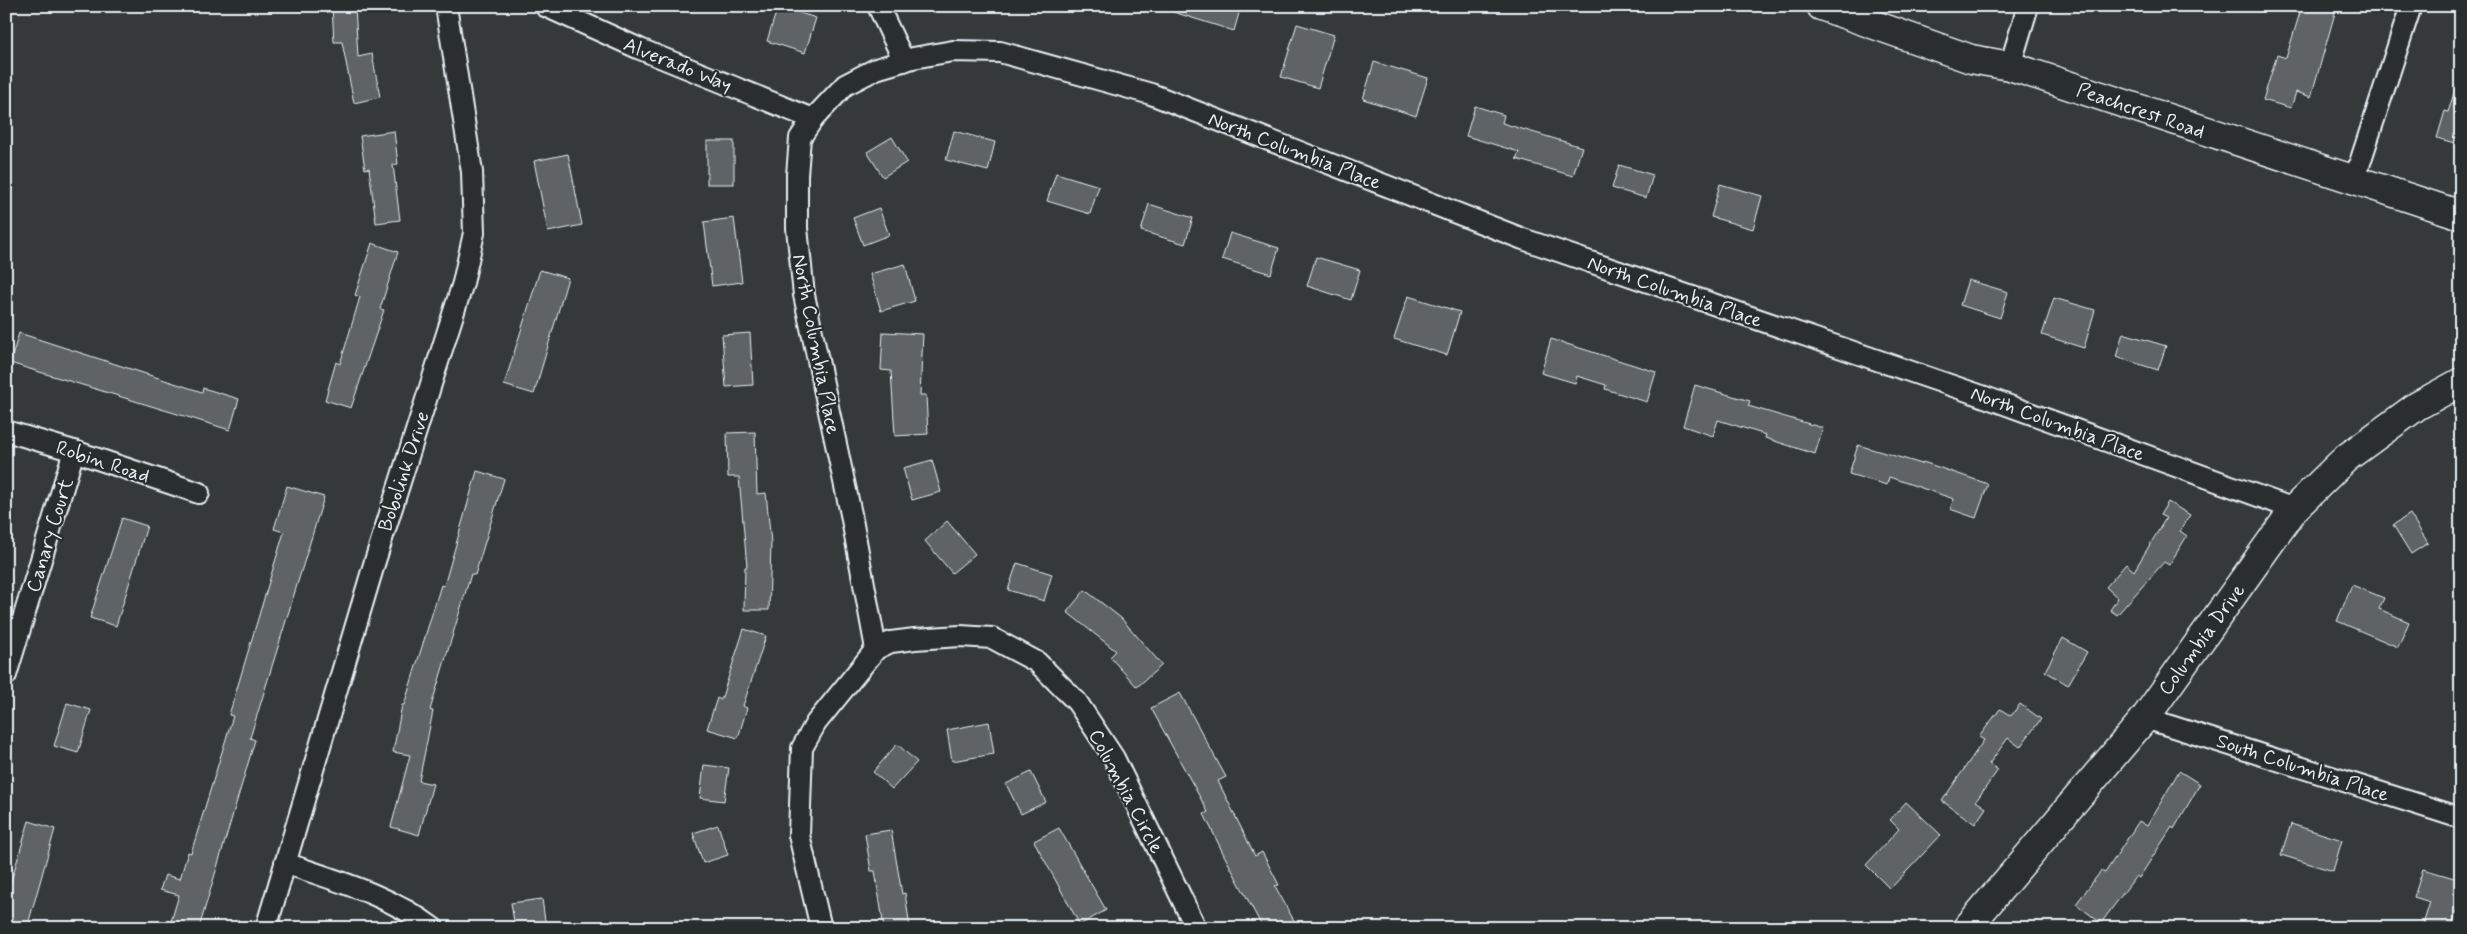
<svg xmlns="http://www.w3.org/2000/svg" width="2467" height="934" viewBox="0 0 2467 934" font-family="Mynerve,sans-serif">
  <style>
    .building { fill: #5f6365; stroke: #e8f1f8 }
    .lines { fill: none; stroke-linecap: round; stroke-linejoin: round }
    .street-casing { stroke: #e8f1f8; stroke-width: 24 }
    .secondary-casing { stroke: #e8f1f8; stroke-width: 31 }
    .street { stroke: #2a2d2e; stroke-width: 20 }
    .secondary { stroke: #2a2d2e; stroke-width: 28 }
    .labels { text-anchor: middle; stroke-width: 4.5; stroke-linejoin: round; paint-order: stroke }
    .street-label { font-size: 20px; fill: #e8f1f8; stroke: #2a2d2e }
  </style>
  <rect width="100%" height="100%" fill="#35393a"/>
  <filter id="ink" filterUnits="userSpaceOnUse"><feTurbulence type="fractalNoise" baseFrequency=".02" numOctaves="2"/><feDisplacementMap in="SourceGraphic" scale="10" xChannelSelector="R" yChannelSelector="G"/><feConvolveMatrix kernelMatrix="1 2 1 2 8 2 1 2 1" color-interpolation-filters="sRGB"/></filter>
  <g filter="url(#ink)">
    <!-- building -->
    <g class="building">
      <polygon points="332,6 355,6 358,57 372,54 380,97 354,103 342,42 334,42"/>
      <polygon points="778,6 816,18 805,53 767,41"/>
      <polygon points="1167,6 1241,6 1234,31 1167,10"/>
      <polygon points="2302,6 2337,6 2311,97 2296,92 2291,108 2263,100 2277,55 2286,58"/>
      <polygon points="1297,24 1334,35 1318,88 1281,77"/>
      <polygon points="1374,62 1428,78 1416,116 1363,99"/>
      <polygon points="2457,84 2461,84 2461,145 2437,138 2445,111 2448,112"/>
      <polygon points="1475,106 1504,115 1502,123 1582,147 1573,176 1516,159 1519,152 1466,136"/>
      <polygon points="394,131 398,164 393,165 400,220 376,223 369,168 365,169 360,136"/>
      <polygon points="954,131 995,142 988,171 946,160"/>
      <polygon points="892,137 907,162 883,177 867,152"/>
      <rect x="707" y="141" width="27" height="43"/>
      <polygon points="568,154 582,225 548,232 534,161"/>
      <polygon points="1619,165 1653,175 1646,198 1612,188"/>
      <polygon points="1056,173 1099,186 1090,214 1047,201"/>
      <polygon points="1720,184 1762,196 1753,229 1711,217"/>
      <polygon points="1149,204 1193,218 1185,244 1141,231"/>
      <polygon points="879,208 889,235 863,245 853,218"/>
      <polygon points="734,218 742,282 712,286 704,222"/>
      <polygon points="1230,233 1279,248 1271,274 1222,259"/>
      <polygon points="372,243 398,252 380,309 384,310 351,408 325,400 336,362 340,364 360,297 355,295"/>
      <polygon points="1316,257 1360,270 1351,300 1307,286"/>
      <polygon points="905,264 915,301 881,311 870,274"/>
      <polygon points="540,270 568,278 534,394 504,385"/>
      <polygon points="1968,280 2008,292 2000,318 1960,305"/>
      <polygon points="1408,296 1460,312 1447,355 1394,339"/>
      <polygon points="2054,298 2095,310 2084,348 2042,335"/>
      <polygon points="883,332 923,334 920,395 926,395 928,434 895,436 891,371 881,370"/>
      <polygon points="19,333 202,392 203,388 239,399 230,430 10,363"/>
      <polygon points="750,333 753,385 726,387 722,335"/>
      <polygon points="2123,333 2166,346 2158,370 2116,357"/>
      <polygon points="1551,339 1656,372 1647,402 1605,389 1606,385 1577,376 1575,383 1541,373"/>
      <polygon points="1695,385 1750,401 1748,406 1823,428 1815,454 1765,438 1766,435 1718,420 1713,436 1683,426"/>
      <polygon points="755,432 757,494 766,493 771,543 769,610 744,610 745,567 747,567 739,477 728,477 727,433"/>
      <polygon points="1858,445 1922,464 1923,462 1988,484 1976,518 1950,509 1954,499 1889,477 1887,485 1849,474"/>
      <polygon points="932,460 941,492 912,500 903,468"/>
      <polygon points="477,471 504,479 475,575 471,574 430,710 433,711 419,781 433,784 419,835 391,827 410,755 393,752 402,705 404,705 441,585 444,586"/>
      <polygon points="287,486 324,497 250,738 255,740 199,928 169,928 179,895 160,890 165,875 180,879 188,852 191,853 233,716 229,715 284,532 274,529"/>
      <polygon points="2168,502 2190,515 2180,531 2187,536 2169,565 2164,562 2117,615 2110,610 2118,598 2106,587 2126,564 2134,571 2166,518 2160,515"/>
      <polygon points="2410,514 2428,543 2411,554 2393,525"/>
      <polygon points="122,518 147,526 116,626 90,618"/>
      <polygon points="947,521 975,554 952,573 925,541"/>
      <polygon points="1017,563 1052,574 1044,601 1008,590"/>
      <polygon points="2352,585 2384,598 2379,609 2409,622 2398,647 2337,621"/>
      <polygon points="1085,590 1121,618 1162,665 1137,687 1110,657 1116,651 1067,612"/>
      <polygon points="744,629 766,636 743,706 747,708 738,738 707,729 717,698 721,700"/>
      <polygon points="2063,638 2087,652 2068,685 2045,671"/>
      <polygon points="1180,693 1226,777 1218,781 1255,856 1262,852 1279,885 1275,886 1298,928 1263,928 1224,855 1204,814 1208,812 1151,708"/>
      <polygon points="67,703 91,710 78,753 54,746"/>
      <polygon points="2020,704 2041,719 2020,747 2008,738 1989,764 1998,770 1976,801 1986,808 1975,824 1942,801 1984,740 1979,737 2000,709 2011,716"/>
      <polygon points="989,722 994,754 952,761 947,730"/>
      <polygon points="897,744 917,762 892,789 873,772"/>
      <polygon points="704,765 729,768 724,801 700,798"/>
      <polygon points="2179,771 2200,784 2174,829 2172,827 2139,878 2136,876 2101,923 2076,904 2101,871 2105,873 2139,821 2147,826"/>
      <polygon points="1031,772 1046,802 1021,814 1006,784"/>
      <polygon points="1906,802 1941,835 1890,889 1866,865 1899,829 1890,820"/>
      <polygon points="29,821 55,829 27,928 6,928 6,898"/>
      <polygon points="2291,824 2342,840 2333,871 2281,855"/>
      <polygon points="718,825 728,855 703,863 693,833"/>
      <polygon points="1059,828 1106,910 1080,925 1034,841"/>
      <polygon points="891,830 902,894 905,893 910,928 884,928 875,871 871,871 865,834"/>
      <polygon points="2423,869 2461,880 2461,895 2451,928 2422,928 2430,902 2414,897"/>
      <polygon points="542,899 546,928 515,928 511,903"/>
    </g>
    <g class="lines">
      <!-- street casing -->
      <g class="street-casing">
        <g id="street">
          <polyline points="545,6 640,49 813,119"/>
          <polyline points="878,6 904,61"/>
          <polyline points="2010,66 2028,6"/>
          <polyline points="2354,181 2411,6"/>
          <polyline points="6,431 74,451 199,493"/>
          <polyline points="876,649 851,514 804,295 797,228 797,175 800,138 813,119 845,85 876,69 913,58 953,51 1000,52 1151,94 1523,239 1985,397 2294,509"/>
          <polyline points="6,675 74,451"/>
          <polyline points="2145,718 2461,818"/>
          <path d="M 285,863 C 337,881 389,895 433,928"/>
          <polyline points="266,928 375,561 463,283 474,233 472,172 446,6"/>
          <polyline points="821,928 799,835 802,748 816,723 876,649 891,642 915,639 960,636 992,638 1037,662 1077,702 1114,758 1196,928"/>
        </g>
      </g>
      <!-- secondary casing -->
      <g class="secondary-casing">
        <g id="secondary">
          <polyline points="1821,6 1971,59 2010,66 2461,215"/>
          <polyline points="1967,928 2145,718 2294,509 2346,458 2417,406 2461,382"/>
        </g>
      </g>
      <!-- street -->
      <use href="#street" class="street"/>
      <!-- secondary -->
      <use href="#secondary" class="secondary"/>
    </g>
  </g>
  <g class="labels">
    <!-- street labels -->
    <g class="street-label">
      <text transform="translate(678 64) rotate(22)" y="7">Alverado Way</text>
      <text transform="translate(2141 110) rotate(19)" y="7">Peachcrest Road</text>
      <text transform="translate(1295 150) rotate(21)" y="7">North Columbia Place</text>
      <text transform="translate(1675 291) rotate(19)" y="7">North Columbia Place</text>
      <text transform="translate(817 344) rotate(79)" y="7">North Columbia Place</text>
      <text transform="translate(2058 423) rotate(20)" y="7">North Columbia Place</text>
      <text transform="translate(103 461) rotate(18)" y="7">Robin Road</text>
      <text transform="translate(403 471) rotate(-72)" y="7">Bobolink Drive</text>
      <text transform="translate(49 535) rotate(-73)" y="7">Canary Court</text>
      <text transform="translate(2201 639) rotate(-54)" y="7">Columbia Drive</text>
      <text transform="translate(2303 767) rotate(18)" y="7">South Columbia Place</text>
      <text transform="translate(1127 791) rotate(62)" y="7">Columbia Circle</text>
    </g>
  </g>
  <!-- margin -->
  <rect width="2467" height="934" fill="none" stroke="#2a2d2e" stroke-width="25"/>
  <rect x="12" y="12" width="2442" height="909" fill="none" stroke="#e8f1f8" stroke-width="2" filter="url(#ink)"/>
</svg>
